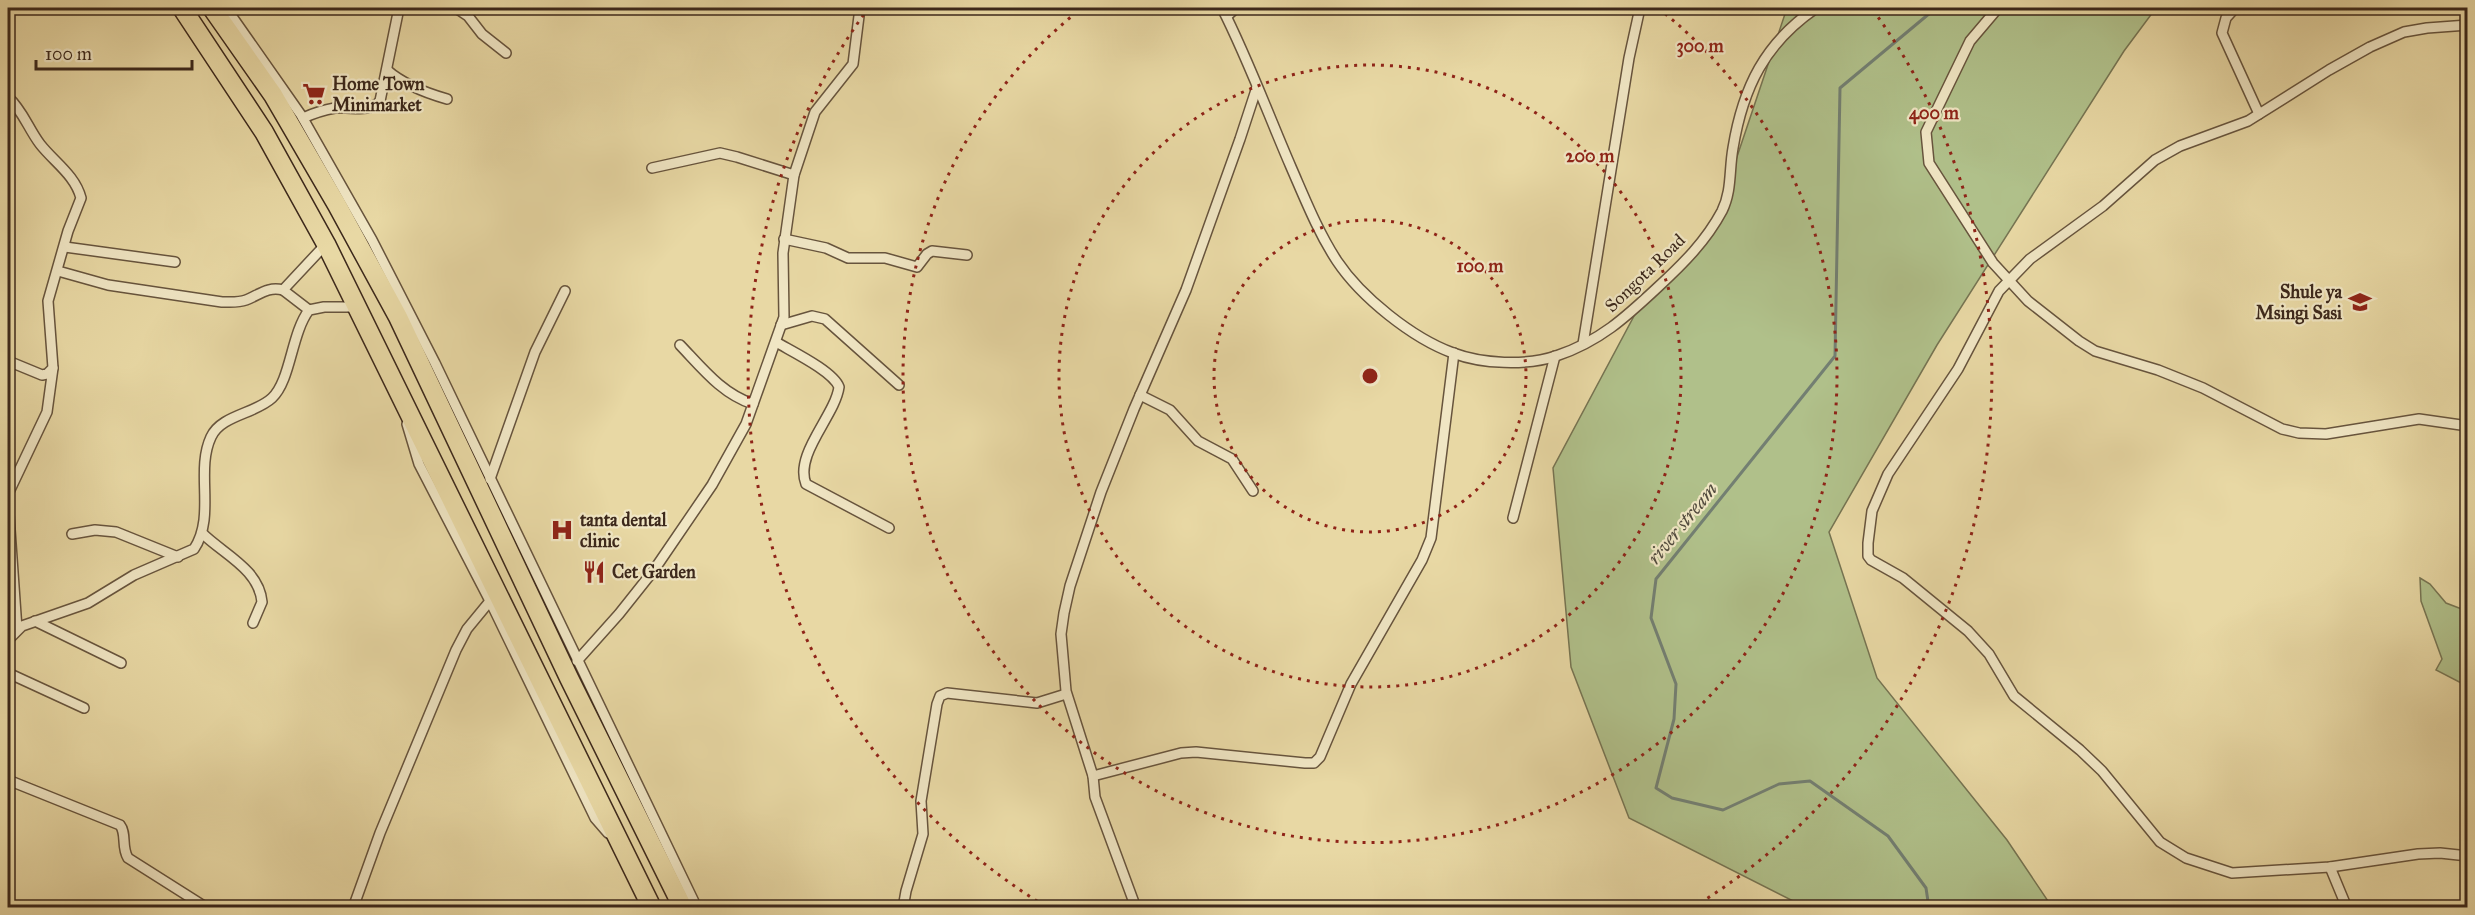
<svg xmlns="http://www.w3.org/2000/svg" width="2475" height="915" viewBox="0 0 2475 915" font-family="'IM FELL Great Primer',serif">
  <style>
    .green { fill: #b0c08a; stroke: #767452; stroke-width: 1.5 }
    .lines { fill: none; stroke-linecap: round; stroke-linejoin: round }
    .stream { stroke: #737f72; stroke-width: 3 }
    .street-casing { stroke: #67543d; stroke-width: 12 }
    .highway-casing { stroke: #3c281b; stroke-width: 21 }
    .street { stroke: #f0e6c4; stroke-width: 9 }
    .highway { stroke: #e8d8a4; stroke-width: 18 }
    .ring { fill: none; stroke: #8f2418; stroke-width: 3; stroke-dasharray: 3 6 }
    .labels { text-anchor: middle; stroke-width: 4.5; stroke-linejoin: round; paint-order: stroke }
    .poi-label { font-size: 18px; font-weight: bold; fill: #3c281b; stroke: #f0e6c4; text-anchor: start }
    .street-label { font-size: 18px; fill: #3c281b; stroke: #f0e6c4 }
    .water-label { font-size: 20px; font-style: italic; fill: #534c3f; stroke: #f0e6c4 }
    .centre { fill: #8f2418; stroke: #f0e6c4; stroke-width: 3 }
    .ring-label { font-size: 18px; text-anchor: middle; font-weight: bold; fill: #8f2418; stroke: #f0e6c4; stroke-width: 4.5; stroke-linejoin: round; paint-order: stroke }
  </style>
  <rect width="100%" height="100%" fill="#e8d8a4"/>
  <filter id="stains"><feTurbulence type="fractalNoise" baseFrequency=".00333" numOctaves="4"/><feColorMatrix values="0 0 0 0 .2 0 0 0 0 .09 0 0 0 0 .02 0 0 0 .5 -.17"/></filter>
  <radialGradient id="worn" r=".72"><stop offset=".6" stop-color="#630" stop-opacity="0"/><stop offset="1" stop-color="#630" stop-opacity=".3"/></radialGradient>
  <!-- green -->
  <g class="green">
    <polygon points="1787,8 2156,8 2124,51 1937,345 1829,532 1877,678 2007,840 2052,907 1805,907 1629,818 1571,667 1553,468 1641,303 1715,222"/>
    <polygon points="2420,578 2430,584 2446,603 2467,611 2467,686 2436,670 2442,659 2421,601"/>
  </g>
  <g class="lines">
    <!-- stream -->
    <polyline class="stream" points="1929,908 1926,888 1888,836 1810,781 1779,784 1723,810 1672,798 1656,788 1674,719 1676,684 1651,618 1656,579 1835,356 1840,88 1936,8"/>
    <!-- street casing -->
    <g class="street-casing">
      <g id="street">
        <polyline points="226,8 301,115 372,240 435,363 697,908"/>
        <polyline points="436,8 442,8"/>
        <polyline points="456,8 468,16 482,34 506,53"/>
        <path d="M 1222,8 C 1248,59 1268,114 1291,167 C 1305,199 1318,232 1337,261 C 1361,297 1412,338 1453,353 C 1482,364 1526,366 1556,356 C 1599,342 1626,317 1658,287 C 1683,264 1706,241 1722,211 C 1732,191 1729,170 1733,148 C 1743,87 1765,43 1816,8"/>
        <polyline points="1998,8 1970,41 1926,132 1929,163 1993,263 2028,301 2079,341 2095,351 2158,370 2203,388 2282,429 2299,433 2326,434 2419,419 2468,426"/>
        <polyline points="2235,8 2226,18 2222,33 2259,114"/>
        <polyline points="1227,16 1236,8"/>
        <polyline points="2468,25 2427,28 2404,32 2370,47 2329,70 2248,121 2180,146 2155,160 2103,206 2030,259 1999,291 1958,369 1888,474 1872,511 1868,543 1868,556 1871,560 1903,578 1968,631 1989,654 2014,696 2080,750 2102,771 2160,842 2186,858 2232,873 2330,867 2418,854 2440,853 2468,856"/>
        <path d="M 387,70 C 404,85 426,93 447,99"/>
        <path d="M 8,97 C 23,111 28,128 40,144 C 54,162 75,175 81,198 L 68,231 L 48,301 L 53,368 L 47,374 L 42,375 L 8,361"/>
        <path d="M 303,118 C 314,113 323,110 335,108 C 350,106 369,114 380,101 L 399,8"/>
        <polyline points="652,168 720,153 737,157 794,175"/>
        <polyline points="784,239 826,248 848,258 885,258 917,267 927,254 932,251 967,255"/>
        <polyline points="65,247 175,262"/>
        <path d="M 58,271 L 108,285 L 222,302 C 230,302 238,303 246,300 C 259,295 268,286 283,290 L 309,310"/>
        <polyline points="283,290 326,244"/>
        <polyline points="781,325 812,316 825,319 899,385"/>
        <path d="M 776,342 C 791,351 833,371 839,387 C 835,416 794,454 806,484 L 889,528"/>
        <polyline points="1583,344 1629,58 1640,8"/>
        <path d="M 680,345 C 702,368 722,394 753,404"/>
        <polyline points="1140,395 1170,410 1198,441 1232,459 1253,491"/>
        <polyline points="407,424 419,464 490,601 595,818 608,833"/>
        <polyline points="490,479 535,352 565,291"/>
        <polyline points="1513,518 1555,356"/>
        <path d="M 202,533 C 223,554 259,569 262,602 L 253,623"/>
        <polyline points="72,534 95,530 116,532 178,557"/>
        <polyline points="35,621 121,663"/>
        <polyline points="17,629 8,501 9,492 47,412 53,368"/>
        <path d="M 8,640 L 22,626 L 88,603 L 134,575 L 194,549 C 216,516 195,471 211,437 C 221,415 255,414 272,398 C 291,380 291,334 309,310 L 324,307 L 357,307"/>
        <polyline points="577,661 619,614 654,570 712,485 746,424 784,317 783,253 794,175 815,112 853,64 860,8"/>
        <polyline points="8,673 84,708"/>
        <polyline points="1093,776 1181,753 1196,752 1305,763 1314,763 1320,757 1351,684 1422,560 1431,538 1454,353"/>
        <path d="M 8,780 L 120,825 C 127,834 121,847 128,858 L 207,908"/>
        <polyline points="2330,867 2347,908"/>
        <polyline points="353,908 380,833 456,650 467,629 490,601"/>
        <polyline points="903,908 906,891 923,834 921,801 937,704 940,696 947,693 1037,703 1066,694"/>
        <polyline points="1136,908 1095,797 1093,776 1066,691 1061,634 1064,613 1070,586 1101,492 1134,409 1186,290 1240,139 1257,87"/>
      </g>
    </g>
    <!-- highway casing -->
    <g class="highway-casing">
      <g id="highway">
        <polyline points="182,8 264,132 326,244 652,908"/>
        <polyline points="212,8 273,95 337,205 398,317 569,678 683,908"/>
      </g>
    </g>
    <!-- street -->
    <use href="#street" class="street"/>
    <!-- highway -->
    <use href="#highway" class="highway"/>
  </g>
  <!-- distance rings -->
  <g class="ring">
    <circle cx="1370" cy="376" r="156"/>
    <circle cx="1370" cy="376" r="311"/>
    <path d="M1658 8A467 467 0 1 1 1082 8"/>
    <path d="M1045 906A622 622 0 0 1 867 10M1873 10A622 622 0 0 1 1695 906"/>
  </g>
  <!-- icons -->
  <defs>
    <g id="supermarket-bare" transform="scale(1.8)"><path d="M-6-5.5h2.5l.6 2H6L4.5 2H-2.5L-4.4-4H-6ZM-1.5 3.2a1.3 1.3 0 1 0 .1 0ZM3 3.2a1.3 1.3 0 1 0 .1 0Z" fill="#8f2418" stroke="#f0e6c4" stroke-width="2.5" paint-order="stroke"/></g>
    <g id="school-bare" transform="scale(1.8)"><path d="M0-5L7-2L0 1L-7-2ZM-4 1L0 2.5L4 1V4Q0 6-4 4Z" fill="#8f2418" stroke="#f0e6c4" stroke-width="2.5" paint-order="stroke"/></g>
    <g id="hospital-bare" transform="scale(1.8)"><path d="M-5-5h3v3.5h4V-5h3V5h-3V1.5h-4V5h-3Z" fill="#8f2418" stroke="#f0e6c4" stroke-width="2.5" paint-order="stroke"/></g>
    <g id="restaurant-bare" transform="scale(1.8)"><path d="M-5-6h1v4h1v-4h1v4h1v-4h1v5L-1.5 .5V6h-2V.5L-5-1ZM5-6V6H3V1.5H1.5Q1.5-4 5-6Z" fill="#8f2418" stroke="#f0e6c4" stroke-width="2.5" paint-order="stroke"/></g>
  </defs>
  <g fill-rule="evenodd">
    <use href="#supermarket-bare" x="314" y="94"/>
    <use href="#school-bare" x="2360" y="302"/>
    <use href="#hospital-bare" x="562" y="530"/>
    <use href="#restaurant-bare" x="594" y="572"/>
  </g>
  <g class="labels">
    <!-- poi labels -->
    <g class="poi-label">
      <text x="332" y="90">Home Town<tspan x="332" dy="21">Minimarket</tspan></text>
      <text x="2342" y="298" text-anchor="end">Shule ya<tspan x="2342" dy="21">Msingi Sasi</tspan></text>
      <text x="580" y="526">tanta dental<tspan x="580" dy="21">clinic</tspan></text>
      <text x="612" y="578">Cet Garden</text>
    </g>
    <!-- street labels -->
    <g class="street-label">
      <text transform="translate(1645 273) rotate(-44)" y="6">Songota Road</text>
    </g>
    <!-- water labels -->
    <g class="water-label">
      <text transform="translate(1682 523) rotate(-51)" y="7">river stream</text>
    </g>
  </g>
  <circle cx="1370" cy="376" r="9" class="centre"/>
  <g class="ring-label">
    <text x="1700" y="52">300 m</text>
    <text x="1934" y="119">400 m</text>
    <text x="1590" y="162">200 m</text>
    <text x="1480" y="272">100 m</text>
  </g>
  <!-- margin -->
  <rect width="2475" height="915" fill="none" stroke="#e8d8a4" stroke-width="30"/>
  <rect x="9" y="9" width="2457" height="897" fill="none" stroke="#3c281b" stroke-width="3"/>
  <rect x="15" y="15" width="2445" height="885" fill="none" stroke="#3c281b" stroke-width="1.5"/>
  <!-- scale -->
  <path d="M36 60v9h156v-9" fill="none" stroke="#3c281b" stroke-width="3"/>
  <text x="45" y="60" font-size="18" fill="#3c281b" stroke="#f0e6c4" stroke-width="4.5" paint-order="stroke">100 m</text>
  <rect width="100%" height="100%" filter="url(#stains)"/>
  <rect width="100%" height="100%" fill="url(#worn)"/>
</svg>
